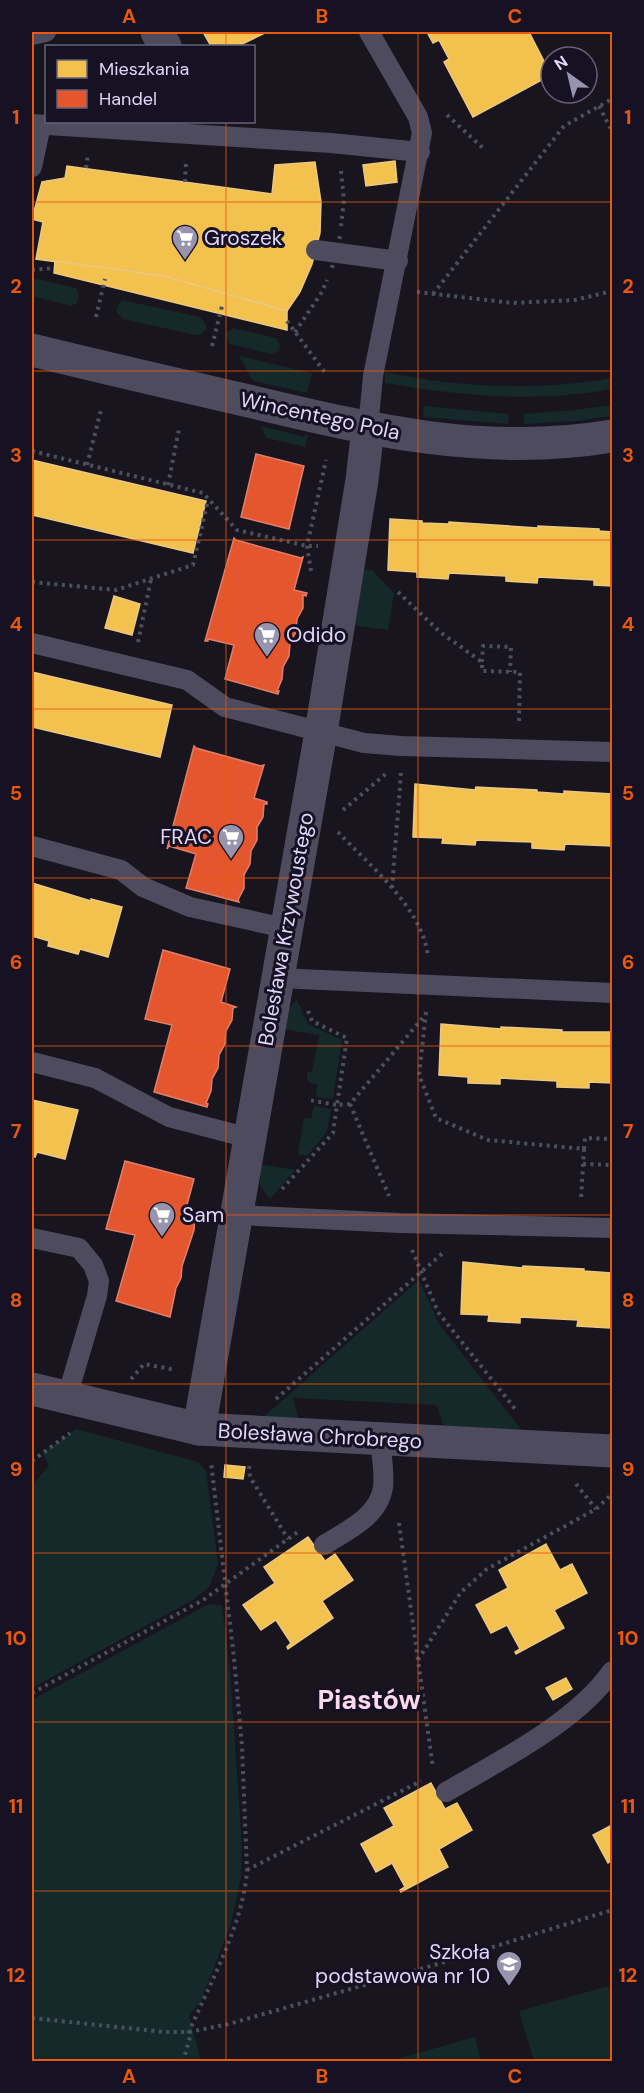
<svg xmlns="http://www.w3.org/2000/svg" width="644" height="2093" viewBox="0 0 644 2093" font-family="'DM Sans',sans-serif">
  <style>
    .green { fill: #15282a }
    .homes { fill: #f2c14e; stroke: #ecc882; stroke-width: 1.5 }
    .shops { fill: #e4572e; stroke: #e27e6b; stroke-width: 1.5 }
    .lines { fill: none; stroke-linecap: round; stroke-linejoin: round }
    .path { stroke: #4a515e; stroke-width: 4; stroke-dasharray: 3 4.5; stroke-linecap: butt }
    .service { stroke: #4e4b5e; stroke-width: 20 }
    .minor { stroke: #4e4b5e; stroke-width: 33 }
    .tertiary { stroke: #4e4b5e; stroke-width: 33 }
    .path-bridge { stroke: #4a515e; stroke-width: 4; stroke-dasharray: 3 4.5; stroke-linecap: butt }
    .grid { fill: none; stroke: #e8590c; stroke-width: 1.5; stroke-opacity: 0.55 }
    .labels { text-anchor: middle; stroke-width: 6; stroke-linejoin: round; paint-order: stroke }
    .poi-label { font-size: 21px; fill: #dfd8fa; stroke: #161123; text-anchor: start }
    .street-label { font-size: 21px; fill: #dfd8fa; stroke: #161123 }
    .district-label { font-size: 27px; font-weight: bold; fill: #fadaeb; stroke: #161123 }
    .neatline { fill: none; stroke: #e8590c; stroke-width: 2 }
    .grid-label { font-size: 20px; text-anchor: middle; font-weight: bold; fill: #e8590c }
  </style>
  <rect width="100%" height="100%" fill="#18151f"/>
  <!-- green -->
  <g class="green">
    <polygon points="37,279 76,288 79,295 77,303 71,306 32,296 32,280"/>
    <polygon points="122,300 200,317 206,325 206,329 200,335 195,335 123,319 117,313 116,309"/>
    <polygon points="233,328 276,338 280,345 279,349 274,354 271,354 230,344 226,336 227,332"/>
    <polygon points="239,356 312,373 307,393 253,381"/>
    <path d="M 385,372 C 460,388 537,391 612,378 L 612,389 C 536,403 461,396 385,383 Z"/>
    <polygon points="612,405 612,416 577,421 524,424 524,414 575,410"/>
    <polygon points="424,406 509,414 508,424 423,417"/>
    <polygon points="261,426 305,437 305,434 308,435 305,447 266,438"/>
    <polygon points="361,569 372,570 394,593 388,630 351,625"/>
    <polygon points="297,1000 308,1024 342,1040 333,1099 316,1097 317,1084 310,1083 307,1079 307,1073 312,1071 319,1035 282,1029 288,1009"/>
    <polygon points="314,1106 331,1109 327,1132 307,1156 298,1154 304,1118 311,1119"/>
    <polygon points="259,1164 295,1170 270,1199 260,1185"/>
    <polygon points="419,1280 439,1324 523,1432 445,1429 436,1405 293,1398 299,1421 260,1420"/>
    <polygon points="76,1429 198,1462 206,1471 218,1564 209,1587 193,1600 32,1688 32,1485 49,1466 43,1453"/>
    <polygon points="209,1604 222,1605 230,1671 242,1848 241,1877 231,1924 200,2003 189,2015 201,2061 32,2061 32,1700"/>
    <polygon points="609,1986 612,1999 612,2061 534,2061 519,2011"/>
    <polygon points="475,2037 481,2061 390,2061"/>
  </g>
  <!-- homes -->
  <g class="homes">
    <polygon points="203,32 267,32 238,46 211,46"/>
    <polygon points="427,32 529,32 551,75 473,117 444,62 449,59 439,40 433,43"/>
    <polygon points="395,161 397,182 366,186 363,165"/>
    <polygon points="315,162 321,202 320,233 312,264 300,292 287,311 164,276 36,259 43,222 32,219 42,182 65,178 67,166 272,194 275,165"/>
    <polygon points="55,261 164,276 287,311 287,330 54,273"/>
    <polygon points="32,460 206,501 193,553 32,515"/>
    <polygon points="390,519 422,521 422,523 449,524 449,522 538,528 538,526 599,529 599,531 612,532 612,586 594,585 594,580 538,577 537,583 506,581 506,576 449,573 448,579 417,577 417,572 388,570"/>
    <polygon points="114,596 140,604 132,635 105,628"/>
    <polygon points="32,672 172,705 160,757 32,727"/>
    <polygon points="415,784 475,790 476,787 537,790 537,792 564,794 564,791 612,794 612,846 565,844 564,850 532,848 532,842 476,840 475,845 442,843 443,838 413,837"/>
    <polygon points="32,883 91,901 91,899 122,907 108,957 80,949 78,954 48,946 49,941 32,936"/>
    <polygon points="441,1024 501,1029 501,1027 562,1030 562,1032 612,1032 612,1083 589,1082 589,1088 557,1087 557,1081 500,1078 500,1084 468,1083 468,1077 439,1075"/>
    <polygon points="32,1100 78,1110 65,1159 37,1152 35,1157 32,1156"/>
    <polygon points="463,1262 522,1268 523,1266 584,1269 584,1271 612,1273 612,1270 612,1322 610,1322 610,1328 577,1326 578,1320 520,1317 520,1323 488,1321 489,1315 461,1314"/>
    <polygon points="225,1465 245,1467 243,1479 224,1477"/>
    <polygon points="308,1537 325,1561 335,1554 353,1580 322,1601 333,1618 288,1649 287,1647 291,1643 276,1620 261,1630 243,1605 275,1583 264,1567"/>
    <polygon points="546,1544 560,1570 572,1564 587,1593 554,1610 564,1628 516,1654 515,1652 520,1649 507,1625 491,1633 476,1605 508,1588 499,1570"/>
    <polygon points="566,1678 572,1689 553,1700 546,1688"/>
    <polygon points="431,1783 445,1809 457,1803 472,1830 439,1849 448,1867 401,1892 400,1890 405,1887 392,1863 376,1872 361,1844 394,1826 384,1808"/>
    <polygon points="612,1825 612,1860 608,1863 593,1835"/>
  </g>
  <!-- shops -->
  <g class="shops">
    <polygon points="256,454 304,466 289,529 241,517"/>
    <polygon points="234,538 236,540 301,558 303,557 294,590 307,593 306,596 303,595 303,608 297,619 296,632 290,643 289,656 283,667 282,679 277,691 279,691 278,694 225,679 234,645 208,639 208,641 205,641"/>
    <polygon points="194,746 196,748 261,766 264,765 254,798 267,802 267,804 264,804 263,817 257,827 257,840 251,851 250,864 244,875 244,888 238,900 239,902 186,888 196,854 169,846 167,849"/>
    <polygon points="163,950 230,969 221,1002 236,1007 233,1008 232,1020 226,1031 225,1044 219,1055 218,1068 212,1079 211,1091 206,1103 208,1104 207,1107 154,1092 172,1025 145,1019"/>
    <polygon points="125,1161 194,1179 185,1212 198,1215 198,1218 195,1217 194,1230 182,1266 181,1278 176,1288 170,1317 116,1301 135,1235 106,1229"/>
  </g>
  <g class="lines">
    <!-- path -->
    <g class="path">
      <polyline points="599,106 612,131"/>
      <polyline points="447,115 484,149"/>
      <polyline points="86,168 88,154"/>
      <polyline points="341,171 344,200 341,226"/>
      <polyline points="185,182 186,162"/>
      <polyline points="32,270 54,268"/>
      <polyline points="417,292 513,303 575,300 612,291"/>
      <polyline points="433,294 564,126 612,99"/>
      <polyline points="96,317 105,279"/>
      <polyline points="287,321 326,374"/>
      <polyline points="295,332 322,292 327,280"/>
      <polyline points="212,346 222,306"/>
      <polyline points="32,451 203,493 237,530 307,546 318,546"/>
      <polyline points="87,465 101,410"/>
      <polyline points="168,485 179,429"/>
      <polyline points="311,571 307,546 326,460"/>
      <polyline points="32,582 116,590 193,565 208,500"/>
      <polyline points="398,592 440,632 482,662 482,671 520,672 519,722"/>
      <polyline points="138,642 151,579"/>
      <polyline points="482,662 483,646 511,647 510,672"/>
      <polyline points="343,810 388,772"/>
      <path d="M 338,832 C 370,866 423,908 428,957"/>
      <polyline points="392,888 401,773"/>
      <polyline points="308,1011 312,1021 347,1038 337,1105 350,1104 426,1014"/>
      <polyline points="426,1012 419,1075 436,1118 488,1140 584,1149 581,1199"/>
      <polyline points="350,1104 389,1196"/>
      <polyline points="584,1149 585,1138 612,1139"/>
      <polyline points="583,1164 612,1165 612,1162"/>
      <polyline points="282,1189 333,1133 337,1105 309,1100"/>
      <polyline points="412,1250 438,1312 516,1410"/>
      <polyline points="131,1379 144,1364 176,1370"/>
      <polyline points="276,1399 444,1252"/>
      <polyline points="32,1461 70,1433"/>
      <polyline points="249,1466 250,1477 288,1539"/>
      <polyline points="576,1484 596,1509"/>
      <polyline points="399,1523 433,1768"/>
      <polyline points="418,1660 461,1592 487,1569 596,1509 612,1494"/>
      <polyline points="32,1693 203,1600 299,1531"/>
      <polyline points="247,1870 421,1781"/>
      <polyline points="32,2018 164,2032 189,2032 229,2024 448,1961 612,1910"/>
      <path d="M 183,2062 L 190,2037 L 189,2032 C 210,1983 244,1922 247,1870 L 242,1746 L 234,1658 L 211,1462"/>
    </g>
    <!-- service -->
    <g class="service">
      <polyline points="32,35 46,32"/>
      <polyline points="32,124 331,143 420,152"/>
      <polyline points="32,167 41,125"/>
      <polyline points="316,250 398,261"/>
      <polyline points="368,428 373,376 422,133 418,117 369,32"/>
      <polyline points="32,643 187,680 225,707 364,743 401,746 612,752"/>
      <polyline points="32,846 121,870 143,887 190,907 285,928"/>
      <polyline points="278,978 612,993"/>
      <polyline points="32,1062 95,1078 169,1117 249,1138"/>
      <polyline points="236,1213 257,1216 400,1223 612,1228"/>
      <polyline points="32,1238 79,1248 93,1265 99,1281 97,1296 67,1397"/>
      <path d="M 324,1545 C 346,1531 379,1517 383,1487 C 385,1472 381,1454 380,1439"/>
      <path d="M 446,1792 C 499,1761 577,1722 612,1671"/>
    </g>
    <!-- minor -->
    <g class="minor">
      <polyline points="157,32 165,46"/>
      <polyline points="32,1389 199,1429 612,1451"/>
      <polyline points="199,1429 321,732 362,480 368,428"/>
    </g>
    <!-- tertiary -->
    <path class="tertiary" d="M 32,350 C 105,368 179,385 253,402 C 375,431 486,457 612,436"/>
    <!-- path-bridge -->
    <polyline class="path-bridge" points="332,268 340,236"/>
  </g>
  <!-- grid -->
  <path class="grid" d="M 226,32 L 226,46M 418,32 L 418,2062M 226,122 L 226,2062M 32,202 L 612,202M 32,371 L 612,371M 32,540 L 612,540M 32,709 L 612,709M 32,878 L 612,878M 32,1046 L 612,1046M 32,1215 L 612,1215M 32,1384 L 612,1384M 32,1553 L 612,1553M 32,1722 L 612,1722M 32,1891 L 612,1891"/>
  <!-- icons -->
  <defs>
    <g id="supermarket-pin" transform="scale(1.35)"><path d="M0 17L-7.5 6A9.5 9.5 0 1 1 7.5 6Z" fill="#9994ad" stroke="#161123"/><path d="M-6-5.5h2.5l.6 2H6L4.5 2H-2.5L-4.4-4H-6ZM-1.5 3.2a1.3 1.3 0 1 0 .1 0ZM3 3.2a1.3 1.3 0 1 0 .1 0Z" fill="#fff"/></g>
    <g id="school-pin" transform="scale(1.35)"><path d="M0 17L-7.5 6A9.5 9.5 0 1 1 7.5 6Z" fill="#9994ad" stroke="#161123"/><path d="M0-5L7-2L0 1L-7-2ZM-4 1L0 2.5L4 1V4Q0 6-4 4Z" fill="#fff"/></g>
  </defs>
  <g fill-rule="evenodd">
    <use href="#supermarket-pin" x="185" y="238"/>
    <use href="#supermarket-pin" x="267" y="635"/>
    <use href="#supermarket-pin" x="231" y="837"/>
    <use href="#supermarket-pin" x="162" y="1215"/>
    <use href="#school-pin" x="509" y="1964"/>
  </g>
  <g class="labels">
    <!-- poi labels -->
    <g class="poi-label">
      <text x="204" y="245">Groszek</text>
      <text x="286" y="642">Odido</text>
      <text x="212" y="844" text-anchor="end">FRAC</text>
      <text x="182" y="1222">Sam</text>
      <text x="490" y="1959" text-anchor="end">Szkoła<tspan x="490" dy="24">podstawowa nr 10</tspan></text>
    </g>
    <!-- street labels -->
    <g class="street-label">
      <text transform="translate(320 416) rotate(12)" y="7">Wincentego Pola</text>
      <text transform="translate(286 929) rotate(-80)" y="7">Bolesława Krzywoustego</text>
      <text transform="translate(320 1436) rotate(3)" y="7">Bolesława Chrobrego</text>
    </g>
    <!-- district labels -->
    <g class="district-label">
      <text x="369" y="1709">Piastów</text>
    </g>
  </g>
  <!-- border -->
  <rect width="644" height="2093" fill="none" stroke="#161123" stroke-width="66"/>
  <!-- legend -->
  <rect x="45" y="45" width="210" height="78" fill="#161123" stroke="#666179" stroke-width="1.5"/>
  <rect x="57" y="60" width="30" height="18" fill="#f2c14e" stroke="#666179" stroke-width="1.5"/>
  <text x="99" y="75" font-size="18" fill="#dfd8fa">Mieszkania</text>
  <rect x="57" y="90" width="30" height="18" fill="#e4572e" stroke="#666179" stroke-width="1.5"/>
  <text x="99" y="105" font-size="18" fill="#dfd8fa">Handel</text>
  <!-- north arrow -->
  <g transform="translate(569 75) rotate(326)"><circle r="28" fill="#161123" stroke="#666179" stroke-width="1.5"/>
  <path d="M0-4.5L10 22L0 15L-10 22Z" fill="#9994ad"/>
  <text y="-9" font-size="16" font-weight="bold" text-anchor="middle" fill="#dfd8fa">N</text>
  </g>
  <rect x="33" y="33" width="578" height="2027" class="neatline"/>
  <g class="grid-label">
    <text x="129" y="23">A</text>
    <text x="322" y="23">B</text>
    <text x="515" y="23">C</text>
    <text x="16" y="124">1</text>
    <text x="628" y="124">1</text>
    <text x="16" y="293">2</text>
    <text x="628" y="293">2</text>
    <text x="16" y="462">3</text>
    <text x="628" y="462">3</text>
    <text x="16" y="631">4</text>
    <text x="628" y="631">4</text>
    <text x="16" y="800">5</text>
    <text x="628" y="800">5</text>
    <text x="16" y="969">6</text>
    <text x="628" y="969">6</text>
    <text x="16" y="1138">7</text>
    <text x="628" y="1138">7</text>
    <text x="16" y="1307">8</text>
    <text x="628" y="1307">8</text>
    <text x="16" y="1476">9</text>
    <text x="628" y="1476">9</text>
    <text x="16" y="1645">10</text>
    <text x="628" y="1645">10</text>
    <text x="16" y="1813">11</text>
    <text x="628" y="1813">11</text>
    <text x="16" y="1982">12</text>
    <text x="628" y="1982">12</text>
    <text x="129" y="2083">A</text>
    <text x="322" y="2083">B</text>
    <text x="515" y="2083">C</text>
  </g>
</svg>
